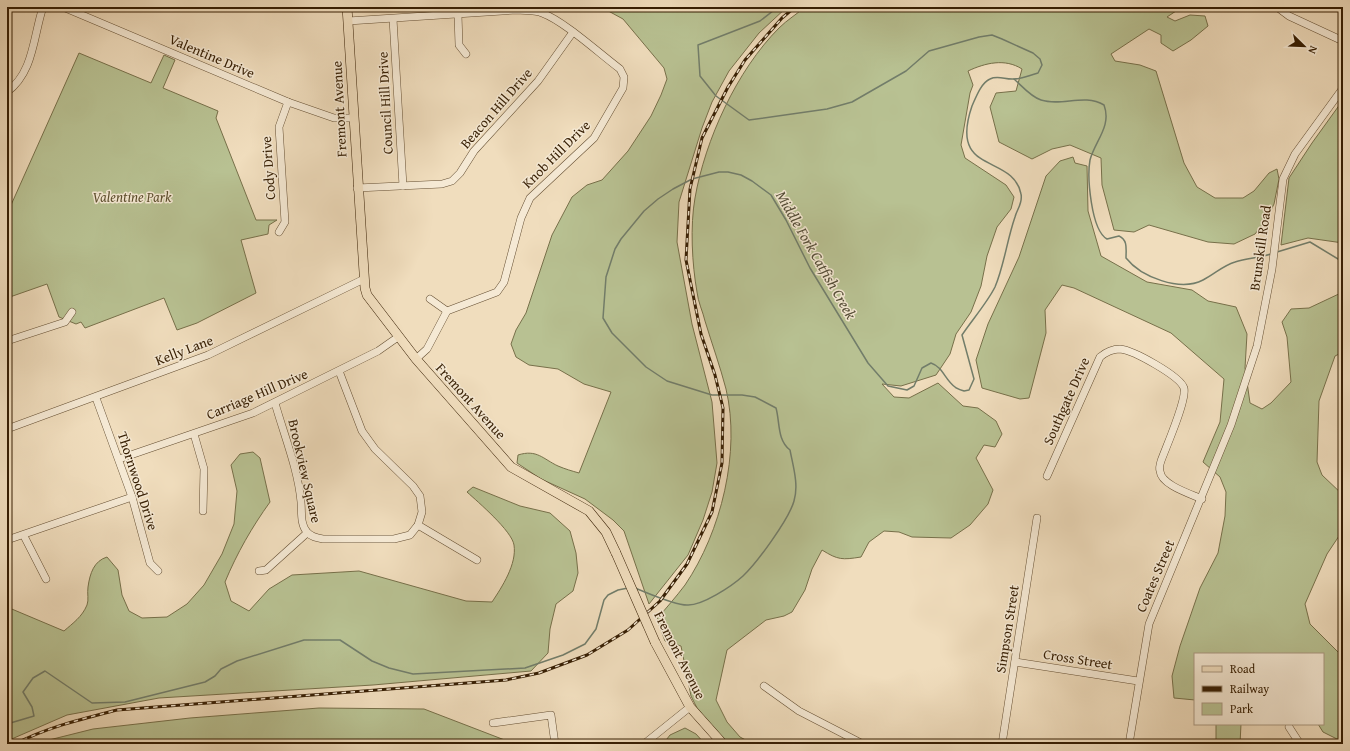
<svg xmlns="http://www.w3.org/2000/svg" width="1350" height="751" viewBox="0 0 1350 751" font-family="'Gentium Book Plus',serif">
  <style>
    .green { fill: #b8c192; stroke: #77704a }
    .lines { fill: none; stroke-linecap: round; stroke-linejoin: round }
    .stream { stroke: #727d6a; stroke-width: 1.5 }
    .minor-casing { stroke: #644e32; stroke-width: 8 }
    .major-casing { stroke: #361e03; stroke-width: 10 }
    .minor { stroke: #f5e9d4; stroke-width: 7 }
    .major { stroke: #f0ddbd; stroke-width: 9 }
    .rail-casing { stroke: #361e03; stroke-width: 3 }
    .rail { stroke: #f5e9d4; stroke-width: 1.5; stroke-dasharray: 4.5; stroke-linecap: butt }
    .major-bridge-casing { stroke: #361e03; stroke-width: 10; stroke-linecap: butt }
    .major-bridge { stroke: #f0ddbd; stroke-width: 9 }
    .labels { text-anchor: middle; stroke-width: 3; stroke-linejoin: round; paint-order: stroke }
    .street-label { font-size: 14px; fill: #361e03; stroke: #f5e9d4 }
    .park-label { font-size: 14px; font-style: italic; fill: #5d4f2e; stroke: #f5e9d4 }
    .water-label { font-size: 15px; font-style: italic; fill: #544d37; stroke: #f5e9d4 }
  </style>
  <rect width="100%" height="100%" fill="#f0ddbd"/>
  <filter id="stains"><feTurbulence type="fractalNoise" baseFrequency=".005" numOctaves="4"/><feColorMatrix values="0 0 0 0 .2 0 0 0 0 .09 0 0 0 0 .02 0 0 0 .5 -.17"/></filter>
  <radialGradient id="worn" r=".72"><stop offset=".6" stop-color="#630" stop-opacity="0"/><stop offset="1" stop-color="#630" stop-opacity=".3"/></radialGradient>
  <!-- green -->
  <g class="green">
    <path d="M 601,7 L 787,7 L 759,33 L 729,71 L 712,102 L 702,128 L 679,202 L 677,242 L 692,324 L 712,402 L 717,463 L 712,492 L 703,520 L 688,555 L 649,604 L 624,531 L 613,520 L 585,499 L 541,479 L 517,463 L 518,455 C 537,449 543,459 558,466 C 565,469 572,471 579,473 L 611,392 L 584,384 L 558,369 L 529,365 L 516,357 L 511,344 L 516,330 L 526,313 L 552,235 L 572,197 L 587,185 L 602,180 L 628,151 L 651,116 L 661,95 L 667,79 L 664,68 L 623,19 Z"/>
    <path d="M 805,7 L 1182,7 L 1167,17 L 1175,21 L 1190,15 L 1205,16 L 1208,26 L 1191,40 L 1173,51 L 1161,43 L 1161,35 L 1149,29 L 1111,54 L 1115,61 L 1140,65 L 1156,71 L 1184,163 L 1197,187 L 1215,198 L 1243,198 L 1254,191 L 1269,173 L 1277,169 L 1279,179 L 1274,204 L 1266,220 L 1255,234 L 1234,244 L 1208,242 L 1149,225 L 1134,232 L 1114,230 L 1102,185 L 1101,158 L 1070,145 L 1052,149 L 1032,159 L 999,142 L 990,107 L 996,93 L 1016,91 L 1022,69 C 1005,58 985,63 968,71 L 973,85 L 970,93 L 961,145 L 965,158 L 1006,185 L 1014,197 L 1011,209 L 997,227 L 987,256 L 981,286 L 971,312 L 956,334 L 950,354 L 936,375 L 901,386 L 882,384 L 894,397 L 909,398 L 938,383 L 963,406 L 978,408 L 996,421 L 1002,434 L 995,447 L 984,445 L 976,458 L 993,490 L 988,504 L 970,525 L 951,538 L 912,537 L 899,532 L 884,531 L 869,542 L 861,557 C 842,560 838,560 822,550 L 812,569 L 805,590 L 792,612 L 784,616 L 766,620 L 727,650 L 716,700 L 727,722 L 740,737 L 753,744 L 727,744 L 697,708 L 691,696 L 681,646 L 665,641 L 657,619 C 666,608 676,597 685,585 C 721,532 741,452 726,389 C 720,366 712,344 705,321 C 703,312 698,302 697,292 C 692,264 690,226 695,198 C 705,140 737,70 779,28 C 787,20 797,14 805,7 Z"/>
    <polygon points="79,53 151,83 164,55 175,60 163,88 218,111 216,118 256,220 277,220 269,225 268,234 241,240 256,293 197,323 177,330 164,298 85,328 81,322 76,324 59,317 47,284 7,298 7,214"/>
    <polygon points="1343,100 1343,243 1308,238 1281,245 1289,178 1312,143"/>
    <polygon points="1073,157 1075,163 1087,166 1088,211 1101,256 1147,282 1192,290 1208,301 1236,307 1247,334 1245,368 1250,403 1262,409 1271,403 1291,382 1287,337 1282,322 1291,309 1309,308 1343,292 1343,352 1335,356 1319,401 1317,462 1322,475 1343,495 1343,530 1327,554 1305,604 1310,624 1343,657 1343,742 1323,732 1318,724 1323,724 1323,654 1195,654 1195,700 1174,698 1172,676 1180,646 1200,588 1218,553 1225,516 1226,492 1220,477 1203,462 1220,422 1224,379 1171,333 1074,288 1062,285 1045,310 1046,333 1029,398 1020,399 982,388 976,360 988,324 1019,257 1046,176 1060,161"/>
    <path d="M 253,452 L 260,458 L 270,502 C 252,527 237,553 225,582 L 231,601 L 249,611 L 269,589 L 292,575 L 359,571 L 466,601 L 492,602 C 502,587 517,564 514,545 C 512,531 478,502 467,492 L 473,487 L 520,506 L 550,513 L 570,531 L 576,553 L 578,573 L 573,591 L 556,604 L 550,629 L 548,653 L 531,671 L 373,685 L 159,698 L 67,715 L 7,741 L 7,607 L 64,631 C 73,623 82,617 87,605 C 89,600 87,593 88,587 C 90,573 94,561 107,557 L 118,570 L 122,595 L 129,611 L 142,618 L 167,617 L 187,604 L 204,585 L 222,554 L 234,524 L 237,491 L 231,465 L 240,454 Z"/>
    <polygon points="319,708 424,709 515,744 33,744 93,729 190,718"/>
    <polygon points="1216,724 1241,724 1240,744 1216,744"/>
    <polygon points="685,728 696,734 705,744 663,744 670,735"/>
  </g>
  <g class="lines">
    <!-- stream -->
    <g class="stream">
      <path d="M 1014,79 C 1022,86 1031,97 1041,100 C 1062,107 1084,93 1104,105 C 1112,126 1095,141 1090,160 C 1087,177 1091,230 1107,239 L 1119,236 C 1128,240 1126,249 1126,258 C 1141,277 1180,292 1203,280 C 1215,274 1222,266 1235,262 C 1247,258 1259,258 1271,254"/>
      <polyline points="1277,252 1310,242 1343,262"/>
      <path d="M 635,588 C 648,593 674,605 687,605 C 702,606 732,586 743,576 C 757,563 789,519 794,501 C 799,485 793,466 790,450 C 777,440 780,422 776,408 L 755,397 L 742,395 L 712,395 L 667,381 L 646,367 L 612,333 L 603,318 L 606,277 L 615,249 L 621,239 L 644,211 L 658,199 L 673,189 L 692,179 L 719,172 L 728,172 L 741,175 L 752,181 L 771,195 L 786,220 L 810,268 L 868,363 L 888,386 L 907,390 L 914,386 L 922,368 L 931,363 C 943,367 945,380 955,387 C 957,389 961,390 964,391 L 969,390 L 974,379 L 962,335 C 972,320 987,303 995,287 C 1004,266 1007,240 1015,217 C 1017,209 1023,203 1021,194 C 1013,153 948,176 972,106 C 976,97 981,83 990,79 C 998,75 1006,80 1014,79 C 1022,79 1030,75 1038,73 L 1042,65 L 1040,59 L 1033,53 L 1002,39 L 992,35 L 979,37 L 929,51 L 906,71 L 852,102 L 827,109 L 749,120 L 716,96 L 700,76 L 698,45 L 760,21 L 778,7"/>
      <polyline points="7,724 34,716 32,707 23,692 33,678 45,671 92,703 125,702 205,682 215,676 221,669 237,661 304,640 340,640 372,661 389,668 413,674 525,668 563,655 585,644 596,629 604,600 608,595 618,590 628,588"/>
    </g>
    <!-- minor casing -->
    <g class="minor-casing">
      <g id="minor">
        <polyline points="63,7 288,102 334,118 353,118"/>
        <polyline points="1277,7 1289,16 1343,41"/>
        <polyline points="458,15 459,45 466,54"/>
        <polyline points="393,19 403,186"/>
        <path d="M 348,21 L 517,10 C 525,11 535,10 542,13 C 564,21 600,54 620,69 L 624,77 L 623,88 L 594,138 L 530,198 L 521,218 L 504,282 L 497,292 L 447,311 L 427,349 L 416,359"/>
        <path d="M 7,92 C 34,72 33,37 43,7"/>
        <polyline points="357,188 442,184 452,181 460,173 474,151 538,81 573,32"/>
        <polyline points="279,232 285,222 279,127 288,102"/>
        <polyline points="430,299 447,311"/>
        <polyline points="7,341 65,322 72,312"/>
        <polyline points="96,398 132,497 150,563 158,571"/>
        <path d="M 275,403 C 284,435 298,469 301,502 C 302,512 300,524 307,532 C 311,537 317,538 323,539 L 394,539 L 410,535 L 418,525 L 422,512 L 420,496 L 413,486 L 375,449 L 362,431 L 339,371"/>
        <polyline points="7,429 208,355 364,279"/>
        <polyline points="194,434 204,469 203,511"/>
        <polyline points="119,459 253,413 378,351 398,337"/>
        <path d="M 1047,476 L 1100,357 C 1106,352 1112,349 1120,349 C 1133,350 1180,376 1184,388 C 1187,400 1166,447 1161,461 C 1160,464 1159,468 1160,471 C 1161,485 1191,494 1202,499"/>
        <polyline points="418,525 477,560"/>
        <polyline points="24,536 46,579"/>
        <polyline points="7,540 132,497"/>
        <polyline points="259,571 266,570 307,533"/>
        <polyline points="1015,662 1138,681"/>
        <polyline points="764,686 799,711 863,744"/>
        <polyline points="493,723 551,715 555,744"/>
        <polyline points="1289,727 1300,744"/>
        <polyline points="644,744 690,707"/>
        <polyline points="1002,744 1037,518"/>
        <polyline points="1129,744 1149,624 1231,425 1257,346 1272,269 1283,179 1295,154 1343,88"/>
      </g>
    </g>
    <!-- major casing -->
    <g class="major-casing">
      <g id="major">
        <polyline points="347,7 365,288 367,295 416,359 511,467 589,511 606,532 616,553"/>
        <polyline points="655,642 690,707 723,744"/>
      </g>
    </g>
    <!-- minor -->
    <use href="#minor" class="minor"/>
    <!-- major -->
    <use href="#major" class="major"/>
    <!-- rail casing -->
    <g class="rail-casing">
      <path id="rail" d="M 15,744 C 48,727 82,719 117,710 L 506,680 L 539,673 L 587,655 L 628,630 L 660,601 L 687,564 L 712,512 L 722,463 L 723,408 L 715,375 L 701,334 L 686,260 L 690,189 L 702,138 L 728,87 L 745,60 L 782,18 L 795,7"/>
    </g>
    <!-- rail -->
    <use href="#rail" class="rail"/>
    <!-- major-bridge casing -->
    <g class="major-bridge-casing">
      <polyline id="major-bridge" points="616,553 655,642"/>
    </g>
    <!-- major-bridge -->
    <use href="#major-bridge" class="major-bridge"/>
  </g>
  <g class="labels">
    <!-- street labels -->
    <g class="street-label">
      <text transform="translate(212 56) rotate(23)" y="5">Valentine Drive</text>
      <text transform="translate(385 103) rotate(-93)" y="5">Council Hill Drive</text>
      <text transform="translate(496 108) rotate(-49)" y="5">Beacon Hill Drive</text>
      <text transform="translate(339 109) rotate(-93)" y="5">Fremont Avenue</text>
      <text transform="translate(556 154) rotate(-45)" y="5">Knob Hill Drive</text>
      <text transform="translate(268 168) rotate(-94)" y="5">Cody Drive</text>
      <text transform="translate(1260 248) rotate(-82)" y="5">Brunskill Road</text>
      <text transform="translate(184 350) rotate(-21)" y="5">Kelly Lane</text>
      <text transform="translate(257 394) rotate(-23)" y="5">Carriage Hill Drive</text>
      <text transform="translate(471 401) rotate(48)" y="5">Fremont Avenue</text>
      <text transform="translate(1066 401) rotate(-66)" y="5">Southgate Drive</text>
      <text transform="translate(305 471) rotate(77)" y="5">Brookview Square</text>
      <text transform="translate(138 481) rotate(72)" y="5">Thornwood Drive</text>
      <text transform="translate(1155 576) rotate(-67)" y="5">Coates Street</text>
      <text transform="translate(1007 629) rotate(-81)" y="5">Simpson Street</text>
      <text transform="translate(680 655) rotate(63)" y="5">Fremont Avenue</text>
      <text transform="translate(1078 659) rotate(9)" y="5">Cross Street</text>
    </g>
    <!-- park labels -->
    <g class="park-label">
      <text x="132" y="202">Valentine Park</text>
    </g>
    <!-- water labels -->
    <g class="water-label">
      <text transform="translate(816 255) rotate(60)" y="5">Middle Fork Catfish Creek</text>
    </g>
  </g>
  <!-- margin -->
  <rect width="1350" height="751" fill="none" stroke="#f0ddbd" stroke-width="24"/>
  <rect x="8" y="8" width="1334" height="735" fill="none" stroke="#361e03" stroke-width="2"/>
  <rect x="12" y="12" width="1326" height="727" fill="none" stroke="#361e03"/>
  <!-- legend -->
  <rect x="1194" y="653" width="130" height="72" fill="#f5e9d4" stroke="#a99880"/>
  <rect x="1202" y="666" width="20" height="6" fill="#f0ddbd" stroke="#a99880"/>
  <text x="1230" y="673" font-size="12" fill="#361e03">Road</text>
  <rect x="1202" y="686" width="20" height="6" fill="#361e03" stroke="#a99880"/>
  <text x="1230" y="693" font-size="12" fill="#361e03">Railway</text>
  <rect x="1202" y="703" width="20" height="12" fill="#b8c192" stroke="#a99880"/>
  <text x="1230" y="713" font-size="12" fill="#361e03">Park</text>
  <!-- north arrow -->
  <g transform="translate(1304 46) rotate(113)" stroke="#f5e9d4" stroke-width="3" paint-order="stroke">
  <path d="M0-3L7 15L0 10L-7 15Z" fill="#361e03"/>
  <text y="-6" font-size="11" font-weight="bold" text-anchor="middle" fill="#361e03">N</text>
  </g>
  <rect width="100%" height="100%" filter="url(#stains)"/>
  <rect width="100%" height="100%" fill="url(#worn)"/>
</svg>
